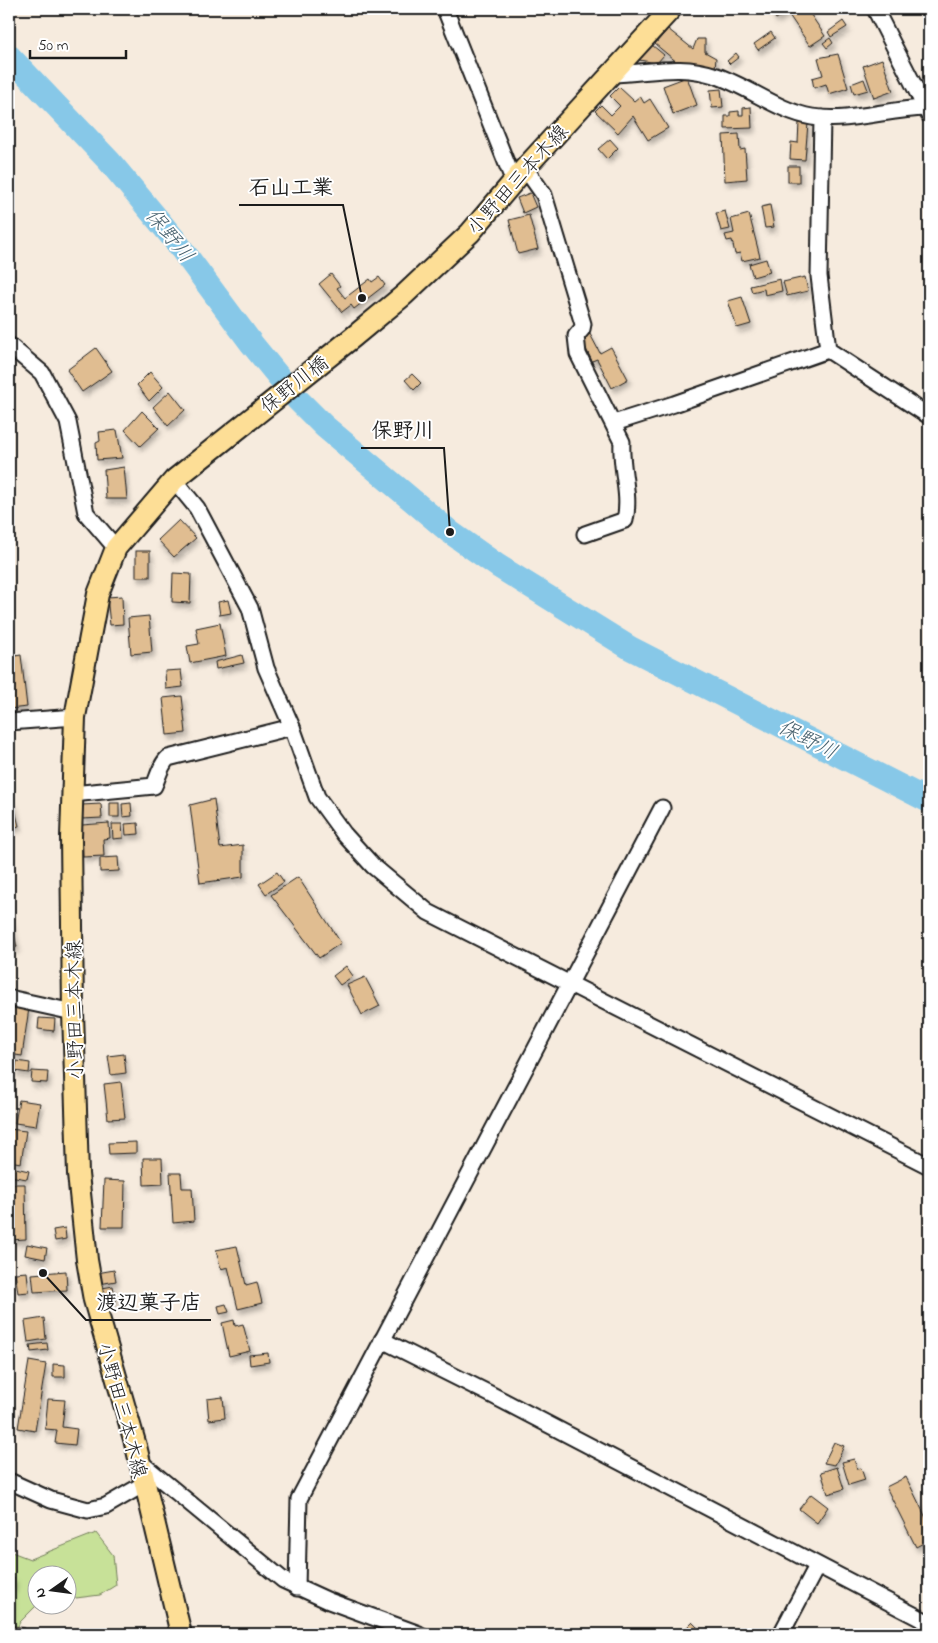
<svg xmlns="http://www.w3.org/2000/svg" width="938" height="1643" viewBox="0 0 938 1643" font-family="'Indie Flower','Klee One',sans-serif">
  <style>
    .green { fill: #c7e198; stroke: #727e5a }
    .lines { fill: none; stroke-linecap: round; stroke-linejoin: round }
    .river { stroke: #87c8e8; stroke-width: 24 }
    .building { fill: #e0bd91; stroke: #1c1c1c; filter: url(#shadow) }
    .minor-casing { stroke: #1c1c1c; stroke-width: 19 }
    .major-casing { stroke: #1c1c1c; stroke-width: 24 }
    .minor { stroke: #fff; stroke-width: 15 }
    .major { stroke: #fdde96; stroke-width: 20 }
    .labels { text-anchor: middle; stroke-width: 4; stroke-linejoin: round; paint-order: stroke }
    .street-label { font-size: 20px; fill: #1c1c1c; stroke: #fff }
    .water-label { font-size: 21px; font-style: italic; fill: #47616e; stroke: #fff }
    .leader { fill: none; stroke: #1c1c1c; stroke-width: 2 }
    .callout-dot { fill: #1c1c1c; stroke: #fff; stroke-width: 2 }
    .callout-label { font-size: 21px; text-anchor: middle; font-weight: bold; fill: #1c1c1c; stroke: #fff; stroke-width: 4; stroke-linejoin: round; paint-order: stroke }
  </style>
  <defs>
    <filter id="shadow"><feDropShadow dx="2.5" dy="4.5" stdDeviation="2.5" flood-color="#0004"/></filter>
  </defs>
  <rect width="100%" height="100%" fill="#f6ebde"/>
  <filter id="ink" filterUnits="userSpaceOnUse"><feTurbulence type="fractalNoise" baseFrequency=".02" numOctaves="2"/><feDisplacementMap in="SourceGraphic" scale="10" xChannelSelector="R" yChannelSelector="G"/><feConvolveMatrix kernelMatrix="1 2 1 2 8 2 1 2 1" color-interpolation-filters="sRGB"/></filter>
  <g filter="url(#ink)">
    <!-- green -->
    <polygon class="green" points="96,1533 113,1555 116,1585 100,1595 68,1599 68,1576 38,1576 37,1605 20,1622 14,1634 9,1634 9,1551 30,1559"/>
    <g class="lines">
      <!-- river -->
      <polyline class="river" points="9,56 109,161 174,239 252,344 297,399 324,426 450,532 498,566 630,648 929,801"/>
    </g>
    <!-- building -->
    <g class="building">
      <polygon points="769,9 788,9 789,11 776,19"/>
      <polygon points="799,9 807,9 825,36 810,46 789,15"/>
      <polygon points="843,21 847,27 831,37 828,32"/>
      <polygon points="668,29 693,49 697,39 705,39 705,52 716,58 715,68 678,63 655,44"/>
      <polygon points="771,32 775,38 758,50 754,44"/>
      <polygon points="830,38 833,43 827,48 823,43"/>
      <polygon points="652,45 664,55 657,63 639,60"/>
      <polygon points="736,53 739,57 730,64 727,61"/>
      <polygon points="838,54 848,88 829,94 826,84 814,88 812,78 823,75 818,58"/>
      <polygon points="882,59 893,91 874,98 863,66"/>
      <polygon points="687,77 697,105 673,114 663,86"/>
      <polygon points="864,79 868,90 854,94 851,84"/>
      <polygon points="619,87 634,101 640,96 644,103 650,99 668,128 648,140 633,116 618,133 595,111 601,105 611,115 620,106 610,96"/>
      <polygon points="721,89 723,107 712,108 710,90"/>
      <polygon points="751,107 752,128 725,129 725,116 730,116 730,112 739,111 739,115 743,115 743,108"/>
      <polygon points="799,122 808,123 805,160 790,159 791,142 798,143"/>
      <polygon points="739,134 740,150 745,149 747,179 725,181 723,135"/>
      <polygon points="610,139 618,148 607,159 598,149"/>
      <rect x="788" y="166" width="11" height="16"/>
      <polygon points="530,193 536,207 523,213 517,198"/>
      <polygon points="770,205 774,227 765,228 761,207"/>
      <polygon points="725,211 730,229 721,231 716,213"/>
      <polygon points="749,214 760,257 742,261 740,253 735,254 732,240 727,241 725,235 734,233 731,219"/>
      <polygon points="529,215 538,249 518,254 509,220"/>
      <polygon points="766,259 770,272 753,277 749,264"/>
      <polygon points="331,274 340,286 337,288 345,298 370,279 372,282 379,277 385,285 354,309 351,305 342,312 319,284"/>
      <polygon points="805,277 808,291 787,296 783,282"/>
      <polygon points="780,279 782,291 765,295 764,289 752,292 750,286"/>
      <polygon points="742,297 751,324 737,328 728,301"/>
      <polygon points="590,334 600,353 611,347 628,379 612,388 597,359 592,361 581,339"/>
      <polygon points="96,348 112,371 82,392 67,370"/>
      <polygon points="150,372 163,387 149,401 137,385"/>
      <polygon points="412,374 421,383 414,390 405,380"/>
      <polygon points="170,391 185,410 168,426 153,407"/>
      <polygon points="142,411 159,428 140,446 125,430"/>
      <polygon points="117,430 122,458 97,460 96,443 100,441 99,432"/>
      <polygon points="124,467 127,499 106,499 104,470"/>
      <polygon points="179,520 196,538 174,557 158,540"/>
      <rect x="136" y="551" width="14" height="26"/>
      <polygon points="173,573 191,574 190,603 172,602"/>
      <polygon points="122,596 123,624 110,625 107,597"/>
      <polygon points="228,600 231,613 220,615 218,602"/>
      <polygon points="149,616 152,652 131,654 128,618"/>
      <polygon points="220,623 226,656 190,663 187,646 199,644 196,628"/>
      <polygon points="21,655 27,707 9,709 9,657"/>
      <polygon points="242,655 244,663 216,669 215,662"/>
      <polygon points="181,670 183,687 166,689 165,671"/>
      <polygon points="182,696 186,733 167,735 163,698"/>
      <polygon points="214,799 220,848 243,845 243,877 200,883 190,805"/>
      <polygon points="13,802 19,826 9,829 9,804"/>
      <rect x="110" y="803" width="9" height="14"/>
      <polygon points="131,803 132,816 123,817 122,804"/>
      <polygon points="101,804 102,818 82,819 81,805"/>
      <polygon points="109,823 110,838 103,839 104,856 83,857 82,825"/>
      <polygon points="138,823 139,834 126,835 125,824"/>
      <polygon points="112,824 122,824 123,838 113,839"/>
      <polygon points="118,857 119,871 100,872 100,858"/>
      <polygon points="277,872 284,882 266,894 259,884"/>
      <polygon points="298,877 341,943 319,958 271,895"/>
      <polygon points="9,916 17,947 9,949"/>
      <polygon points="346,966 353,976 340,985 333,976"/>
      <polygon points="365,977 380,1006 362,1015 347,985"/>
      <polygon points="10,1005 29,1008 22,1056 9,1054"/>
      <polygon points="39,1018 55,1019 54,1031 38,1029"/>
      <polygon points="124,1054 126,1073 111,1075 108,1056"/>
      <polygon points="17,1061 30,1063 29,1073 15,1071"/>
      <polygon points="32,1071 48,1072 47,1083 31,1082"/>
      <polygon points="121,1082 125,1118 108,1119 104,1084"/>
      <polygon points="19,1100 40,1103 36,1126 15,1123"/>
      <polygon points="9,1129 26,1131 21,1163 9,1161"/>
      <polygon points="136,1142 136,1153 109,1154 108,1143"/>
      <polygon points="143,1158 162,1158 163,1184 144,1185"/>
      <polygon points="11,1167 29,1171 27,1179 9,1176"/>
      <polygon points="170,1173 181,1173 182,1188 192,1188 194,1221 173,1223"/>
      <polygon points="104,1180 125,1181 124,1227 102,1227"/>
      <polygon points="9,1184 25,1184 26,1239 9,1240"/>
      <polygon points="65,1228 66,1239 55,1241 53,1230"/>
      <polygon points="27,1244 47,1248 45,1259 25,1255"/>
      <polygon points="237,1246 246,1285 257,1282 262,1303 238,1309 228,1267 221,1269 216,1250"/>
      <polygon points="114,1270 116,1281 99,1284 97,1273"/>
      <polygon points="66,1271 67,1290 34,1292 32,1274"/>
      <polygon points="27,1272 29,1292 18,1293 15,1273"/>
      <polygon points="113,1286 116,1301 100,1304 97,1289"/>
      <polygon points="226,1304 229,1312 220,1314 218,1306"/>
      <polygon points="44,1318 46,1339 28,1342 25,1321"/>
      <polygon points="234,1320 235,1326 243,1324 250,1351 229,1356 222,1323"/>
      <polygon points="47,1343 48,1350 31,1352 30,1345"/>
      <polygon points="268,1353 269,1362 250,1365 249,1355"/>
      <polygon points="29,1361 46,1364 35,1431 18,1428"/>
      <polygon points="53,1364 65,1365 65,1377 53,1377"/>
      <polygon points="223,1397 225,1418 209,1420 207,1399"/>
      <polygon points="48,1399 65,1400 62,1427 77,1429 75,1445 55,1443 57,1430 45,1429"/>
      <polygon points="834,1442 844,1446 835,1465 824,1463"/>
      <polygon points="854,1459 857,1469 861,1468 865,1480 849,1485 842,1462"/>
      <polygon points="837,1467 844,1489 828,1494 821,1472"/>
      <polygon points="906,1477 929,1524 929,1540 916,1547 886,1487"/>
      <polygon points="811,1494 828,1507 817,1523 799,1509"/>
      <polygon points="9,1577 14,1578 13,1589 9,1589"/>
      <polygon points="9,1592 12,1593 11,1622 9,1622"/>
      <polygon points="692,1622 704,1634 680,1634"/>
      <polygon points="9,1625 25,1628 25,1634 9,1634"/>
    </g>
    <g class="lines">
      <!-- minor casing -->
      <g class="minor-casing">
        <g id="minor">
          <polyline points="445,9 514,182"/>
          <polyline points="875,9 929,115"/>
          <path d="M 612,74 C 651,73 679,63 717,76 C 749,87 778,111 812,117 C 849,123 888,109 925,108"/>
          <polyline points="822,118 819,276 828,350"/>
          <path d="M 525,168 L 544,195 L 583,324 L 582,329 L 576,336 L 578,354 L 622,442 C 620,468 631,494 625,520 L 585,534"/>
          <polyline points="9,345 42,373 68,422 86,513 116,548"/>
          <polyline points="828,350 929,416"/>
          <polyline points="614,423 674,404 828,350"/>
          <polyline points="174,480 197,508 250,608 266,668 292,727 317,797 344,834 373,866 428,912 929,1166"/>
          <polyline points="9,722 75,717"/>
          <path d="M 72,794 L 154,786 C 158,777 161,764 168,758 L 292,727"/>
          <polyline points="9,998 73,1012"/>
          <polyline points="382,1340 490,1394 929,1623"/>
          <polyline points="140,1462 283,1580 329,1601 419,1634"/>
          <polyline points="9,1481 51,1500 88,1510 106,1506 144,1484"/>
          <polyline points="297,1588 299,1499 662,808"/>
          <polyline points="781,1634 817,1566"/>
        </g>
      </g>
      <!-- major casing -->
      <g class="major-casing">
        <polyline id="major" points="181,1634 136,1446 94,1300 87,1260 78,1174 73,1012 71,837 75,717 98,594 116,548 174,480 352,338 404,295 470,233 525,168 671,9"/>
      </g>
      <!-- minor -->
      <use href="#minor" class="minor"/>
      <!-- major -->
      <use href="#major" class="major"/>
    </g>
  </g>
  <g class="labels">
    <!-- street labels -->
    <g class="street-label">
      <text transform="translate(517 179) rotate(-48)" y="7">小野田三本木線</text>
      <text transform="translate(294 384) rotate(-38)" y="7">保野川橋</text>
      <text transform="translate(74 1010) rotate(-91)" y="7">小野田三本木線</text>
      <text transform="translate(123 1410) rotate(75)" y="7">小野田三本木線</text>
    </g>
    <!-- water labels -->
    <g class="water-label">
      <text transform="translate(170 235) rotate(51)" y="7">保野川</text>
      <text transform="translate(808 739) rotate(27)" y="7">保野川</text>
    </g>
  </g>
  <!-- callouts -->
  <path class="leader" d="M362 298L343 205H239M450 532L444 448H361M43 1273L86 1320H211"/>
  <g class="callout-dot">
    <circle cx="362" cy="298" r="5"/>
    <circle cx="450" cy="532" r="5"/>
    <circle cx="43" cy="1273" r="5"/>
  </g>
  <g class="callout-label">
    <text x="291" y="194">石山工業</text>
    <text x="403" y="437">保野川</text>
    <text x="149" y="1309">渡辺菓子店</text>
  </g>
  <!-- margin -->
  <rect width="938" height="1643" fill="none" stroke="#fff" stroke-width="30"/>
  <rect x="15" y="15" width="908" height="1613" fill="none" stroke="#1c1c1c" stroke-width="2" filter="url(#ink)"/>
  <!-- north arrow -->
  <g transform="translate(52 1590) rotate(256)"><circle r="24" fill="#ffffff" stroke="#a4a4a4"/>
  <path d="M0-4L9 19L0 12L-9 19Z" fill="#1c1c1c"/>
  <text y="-8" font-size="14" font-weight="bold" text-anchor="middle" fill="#1c1c1c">N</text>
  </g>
  <!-- scale -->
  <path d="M30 50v8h96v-8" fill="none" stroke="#1c1c1c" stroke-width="2.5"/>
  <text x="38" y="50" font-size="15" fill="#1c1c1c" stroke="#ffffff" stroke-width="4" paint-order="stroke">50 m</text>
</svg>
